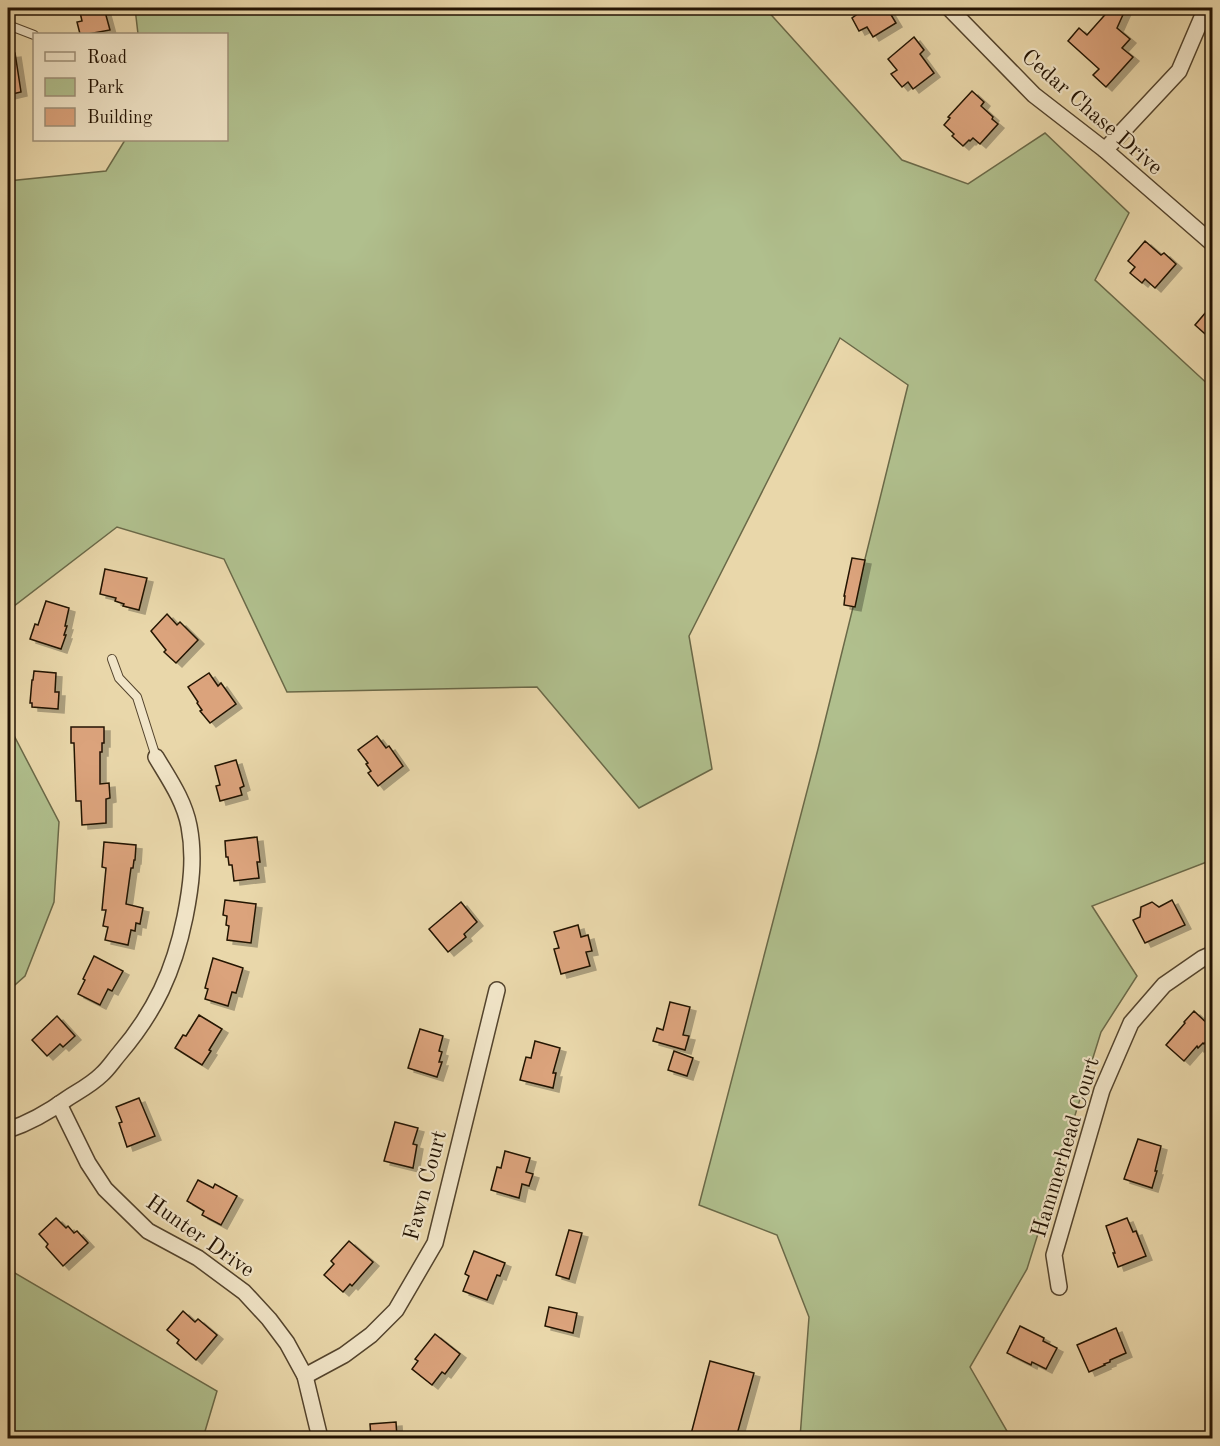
<svg xmlns="http://www.w3.org/2000/svg" width="1220" height="1446" viewBox="0 0 1220 1446" font-family="'Old Standard TT',serif">
  <style>
    .green { fill: #b0bf8d; stroke: #6a6948; stroke-width: 1.5 }
    .building { fill: #dba37c; stroke: #231303; stroke-width: 1.5; filter: url(#shadow) }
    .lines { fill: none; stroke-linecap: round; stroke-linejoin: round }
    .service-casing { stroke: #54442d; stroke-width: 10 }
    .minor-casing { stroke: #54442d; stroke-width: 18 }
    .service { stroke: #f1e5c8; stroke-width: 8 }
    .minor { stroke: #f1e5c8; stroke-width: 15 }
    .labels { text-anchor: middle; stroke-width: 4.5; stroke-linejoin: round; paint-order: stroke }
    .street-label { font-size: 22px; fill: #231303; stroke: #f1e5c8 }
  </style>
  <defs>
    <filter id="shadow"><feDropShadow dx="6" dy="4" stdDeviation="0" flood-color="#0004"/></filter>
  </defs>
  <rect width="100%" height="100%" fill="#e9d7aa"/>
  <filter id="stains"><feTurbulence type="fractalNoise" baseFrequency=".00333" numOctaves="4"/><feColorMatrix values="0 0 0 0 .2 0 0 0 0 .09 0 0 0 0 .02 0 0 0 .5 -.17"/></filter>
  <radialGradient id="worn" r=".72"><stop offset=".6" stop-color="#630" stop-opacity="0"/><stop offset="1" stop-color="#630" stop-opacity=".3"/></radialGradient>
  <!-- green -->
  <g class="green">
    <polygon points="135,8 635,8 638,11 765,8 902,160 968,184 1045,133 1129,213 1095,280 1212,388 1212,860 1092,906 1137,976 1101,1032 1027,1269 970,1367 1011,1438 800,1438 809,1317 777,1235 699,1205 818,749 908,385 840,338 689,636 712,769 639,808 537,687 287,692 224,559 117,527 9,610 8,615 8,181 106,171 125,140 226,140 226,34 138,34"/>
    <polygon points="8,724 59,822 54,902 25,976 8,991"/>
    <polygon points="8,1269 217,1391 203,1438 8,1438"/>
  </g>
  <!-- building -->
  <g class="building">
    <polygon points="79,8 104,8 110,30 88,34 80,34 77,22 82,21"/>
    <polygon points="851,8 887,8 896,23 873,37 867,27 859,31 852,18 856,15"/>
    <polygon points="1111,8 1126,8 1117,28 1130,39 1122,48 1133,57 1106,87 1093,75 1099,69 1068,41 1079,28 1087,35"/>
    <polygon points="914,37 924,50 920,54 934,73 913,89 908,82 902,87 891,74 897,70 888,59"/>
    <polygon points="15,53 21,92 8,95 8,54"/>
    <polygon points="972,91 984,102 981,106 993,117 992,119 998,124 980,144 973,138 970,141 969,140 963,146 952,136 954,134 944,125 950,118 948,117"/>
    <polygon points="1145,241 1161,255 1164,253 1176,264 1155,288 1145,279 1142,283 1130,273 1135,267 1128,261"/>
    <polygon points="1212,305 1212,340 1195,325"/>
    <polygon points="852,558 865,560 855,607 844,605 845,596 844,596"/>
    <polygon points="105,569 147,578 139,610 123,606 124,604 115,601 116,598 100,594"/>
    <polygon points="46,601 69,608 65,626 67,626 64,635 66,635 61,649 30,639 35,624 38,625"/>
    <polygon points="167,614 177,625 180,622 198,640 176,663 164,652 166,650 151,631"/>
    <polygon points="34,671 56,673 55,692 59,692 58,709 32,707 32,703 30,703 32,680 33,680"/>
    <polygon points="209,673 218,686 221,683 236,704 210,723 200,711 202,710 197,703 198,702 188,687"/>
    <polygon points="71,727 104,727 104,743 102,743 102,752 100,752 100,784 109,783 110,798 106,799 106,823 82,825 81,801 76,801 74,743 71,743"/>
    <polygon points="377,736 386,748 389,746 403,766 378,786 368,773 371,771 366,764 368,763 358,750"/>
    <polygon points="236,760 244,786 240,788 242,795 220,801 216,786 220,785 215,766"/>
    <polygon points="257,837 260,862 257,862 259,878 234,881 232,865 229,865 228,857 226,857 225,841"/>
    <polygon points="104,842 136,845 135,860 134,860 133,868 131,868 126,904 143,908 140,924 136,923 135,931 131,930 128,945 105,940 108,927 103,926 106,910 102,910 106,868 102,867"/>
    <polygon points="225,900 256,904 251,943 227,940 229,926 226,925 227,916 223,915"/>
    <polygon points="1172,900 1185,925 1145,943 1133,920 1140,917 1141,907 1152,902 1159,907"/>
    <polygon points="461,902 477,922 464,934 466,937 448,952 429,929"/>
    <polygon points="578,925 581,937 588,935 592,951 586,952 590,966 561,974 554,949 559,948 554,932"/>
    <polygon points="94,956 123,971 112,991 108,989 100,1005 78,994 85,980 83,979"/>
    <polygon points="213,958 243,968 236,993 232,992 228,1006 205,999 208,989 205,988"/>
    <polygon points="670,1002 690,1007 683,1035 689,1036 685,1050 653,1041 657,1028 663,1030"/>
    <polygon points="1194,1011 1212,1028 1212,1034 1204,1044 1203,1043 1198,1048 1197,1046 1184,1061 1166,1045 1185,1023 1184,1022"/>
    <polygon points="199,1015 222,1029 209,1050 211,1051 202,1065 175,1048 183,1035 186,1036"/>
    <polygon points="57,1016 75,1036 63,1047 60,1044 47,1056 32,1040"/>
    <polygon points="420,1029 443,1036 439,1051 442,1052 439,1062 442,1062 437,1077 408,1068"/>
    <polygon points="535,1041 560,1048 553,1073 556,1073 553,1088 520,1080 526,1057 531,1058"/>
    <polygon points="674,1051 693,1058 687,1076 668,1070"/>
    <polygon points="139,1098 155,1136 127,1147 119,1123 122,1122 116,1107"/>
    <polygon points="395,1122 418,1128 413,1144 417,1145 413,1168 384,1161"/>
    <polygon points="1138,1139 1161,1146 1155,1171 1157,1171 1152,1188 1124,1179"/>
    <polygon points="505,1151 530,1158 526,1172 533,1174 529,1186 522,1184 519,1198 491,1190 497,1167 501,1168"/>
    <polygon points="198,1180 213,1188 215,1184 237,1196 221,1225 202,1215 204,1211 187,1201"/>
    <polygon points="56,1218 66,1228 68,1226 74,1233 77,1231 88,1243 63,1266 46,1247 48,1244 39,1234"/>
    <polygon points="1127,1218 1133,1232 1136,1231 1146,1256 1118,1267 1113,1253 1115,1253 1106,1226"/>
    <polygon points="569,1230 582,1233 569,1279 556,1275"/>
    <polygon points="349,1241 373,1262 352,1286 350,1284 343,1292 324,1275 334,1264 331,1261"/>
    <polygon points="474,1251 505,1263 500,1276 497,1275 487,1300 463,1291 469,1276 465,1274"/>
    <polygon points="549,1307 577,1313 573,1333 545,1326"/>
    <polygon points="183,1311 195,1322 198,1319 217,1335 196,1360 177,1343 179,1340 167,1330"/>
    <polygon points="1020,1326 1044,1338 1043,1341 1057,1348 1046,1369 1032,1362 1031,1365 1007,1353"/>
    <polygon points="1116,1328 1126,1353 1110,1360 1110,1362 1104,1364 1105,1365 1089,1372 1077,1345"/>
    <polygon points="435,1334 460,1354 445,1374 442,1372 432,1385 412,1369 418,1361 415,1359"/>
    <polygon points="710,1361 754,1373 736,1438 690,1438"/>
    <polygon points="396,1422 397,1438 371,1438 370,1424"/>
  </g>
  <g class="lines">
    <!-- service casing -->
    <g class="service-casing">
      <g id="service">
        <polyline points="8,25 34,35"/>
        <polyline points="112,659 119,678 137,697 156,757"/>
      </g>
    </g>
    <!-- minor casing -->
    <g class="minor-casing">
      <g id="minor">
        <polyline points="949,8 1034,95 1105,150 1212,243"/>
        <polyline points="1105,150 1179,71 1206,8"/>
        <polyline points="59,1104 88,1163 105,1189 148,1231 198,1258 244,1292 269,1319 287,1343 305,1376 320,1438"/>
        <path d="M 8,1130 C 29,1123 50,1111 68,1098 C 79,1091 92,1084 101,1075 C 108,1069 113,1061 119,1054 C 155,1012 174,971 185,917 C 191,887 195,857 189,826 C 184,800 169,779 156,757"/>
        <polyline points="1059,1287 1054,1255 1102,1090 1131,1023 1164,985 1203,958 1212,954"/>
        <polyline points="305,1376 344,1355 371,1335 396,1310 435,1243 497,990"/>
      </g>
    </g>
    <!-- service -->
    <use href="#service" class="service"/>
    <!-- minor -->
    <use href="#minor" class="minor"/>
  </g>
  <g class="labels">
    <!-- street labels -->
    <g class="street-label">
      <text transform="translate(1093 111) rotate(41)" y="8">Cedar Chase Drive</text>
      <text transform="translate(1064 1147) rotate(-73)" y="8">Hammerhead Court</text>
      <text transform="translate(424 1185) rotate(-75)" y="8">Fawn Court</text>
      <text transform="translate(201 1235) rotate(35)" y="8">Hunter Drive</text>
    </g>
  </g>
  <!-- margin -->
  <rect width="1220" height="1446" fill="none" stroke="#e9d7aa" stroke-width="30"/>
  <rect x="9" y="9" width="1202" height="1428" fill="none" stroke="#231303" stroke-width="3"/>
  <rect x="15" y="15" width="1190" height="1416" fill="none" stroke="#231303" stroke-width="1.5"/>
  <!-- legend -->
  <rect x="33" y="33" width="195" height="108" fill="#f1e5c8" stroke="#9f9179" stroke-width="1.5"/>
  <rect x="45" y="52" width="30" height="9" fill="#f1e5c8" stroke="#9f9179" stroke-width="1.5"/>
  <text x="87" y="63" font-size="18" fill="#231303">Road</text>
  <rect x="45" y="78" width="30" height="18" fill="#b0bf8d" stroke="#9f9179" stroke-width="1.5"/>
  <text x="87" y="93" font-size="18" fill="#231303">Park</text>
  <rect x="45" y="108" width="30" height="18" fill="#dba37c" stroke="#9f9179" stroke-width="1.5"/>
  <text x="87" y="123" font-size="18" fill="#231303">Building</text>
  <rect width="100%" height="100%" filter="url(#stains)"/>
  <rect width="100%" height="100%" fill="url(#worn)"/>
</svg>
